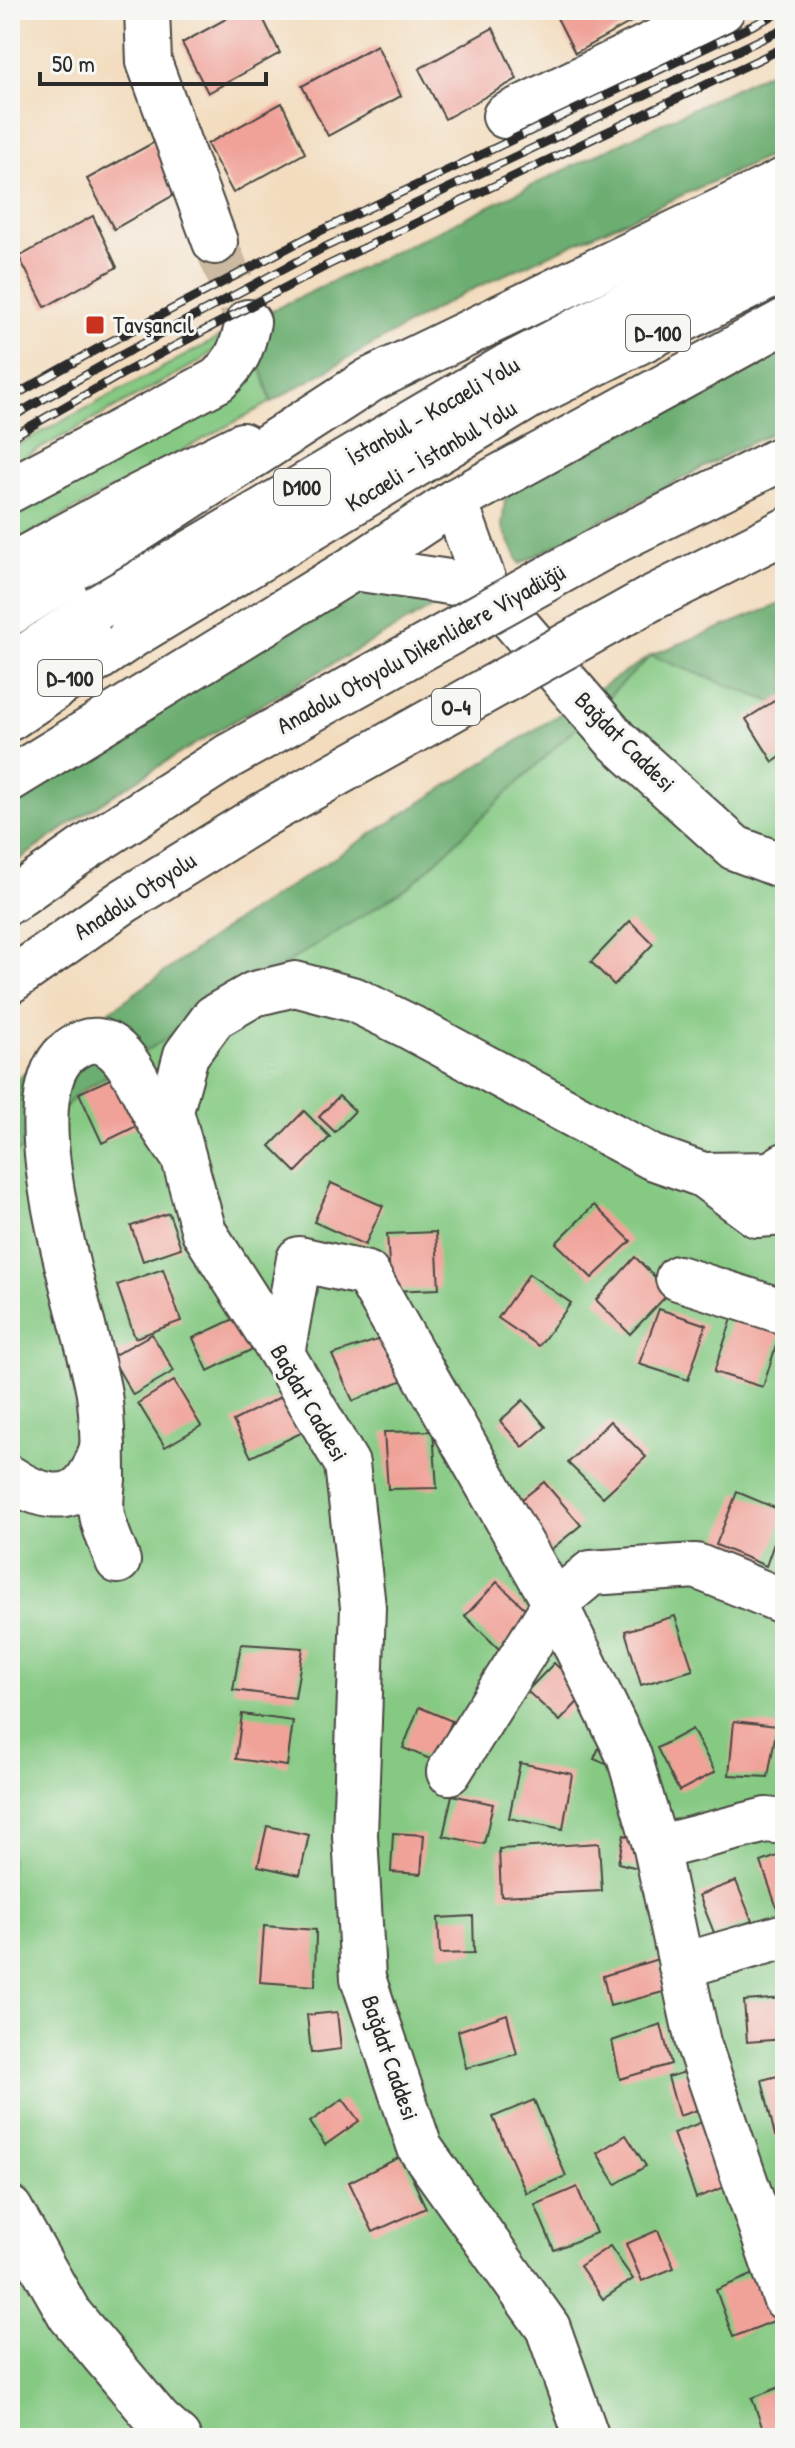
<svg xmlns="http://www.w3.org/2000/svg" width="795" height="2448" viewBox="0 0 795 2448" font-family="'Patrick Hand',sans-serif">
  <style>
    .green { fill: #85c983; stroke: #587a57; stroke-width: 2 }
    .forest { fill: #6cad71; stroke: #4c6c4e; stroke-width: 2 }
    .building { fill: #f0a299 }
    .lines { fill: none; stroke-linecap: round; stroke-linejoin: round }
    .minor-tunnel { stroke: #cbb9a1; stroke-width: 44; stroke-dasharray: 44 22; stroke-linecap: butt }
    .minor-casing { stroke: #494641; stroke-width: 48 }
    .major-casing { stroke: #494641; stroke-width: 48 }
    .highway-casing { stroke: #494641; stroke-width: 48 }
    .minor { stroke: #fff; stroke-width: 44 }
    .major { stroke: #fff; stroke-width: 44 }
    .highway { stroke: #fff; stroke-width: 44 }
    .rail-casing { stroke: #2b2b2b; stroke-width: 9 }
    .rail { stroke: #f6f6f2; stroke-width: 6; stroke-dasharray: 18; stroke-linecap: butt }
    .highway-bridge-casing { stroke: #494641; stroke-width: 48; stroke-linecap: butt }
    .highway-bridge { stroke: #fff; stroke-width: 44 }
    .poi-dot { fill: #c8321e; stroke: #f6f6f2; stroke-width: 3 }
    .labels { text-anchor: middle; stroke-width: 6; stroke-linejoin: round; paint-order: stroke }
    .shield { fill: #f6f6f2; stroke: #686867; stroke-width: 2 }
    .shield-label { font-size: 22px; font-weight: bold; fill: #2b2b2b }
    .poi-label { font-size: 24px; fill: #2b2b2b; stroke: #f6f6f2; text-anchor: start }
    .street-label { font-size: 24px; fill: #2b2b2b; stroke: #f6f6f2 }
  </style>
  <rect width="100%" height="100%" fill="#f6f6f2"/>
  <filter id="ink" filterUnits="userSpaceOnUse"><feTurbulence type="fractalNoise" baseFrequency=".0125" numOctaves="2"/><feDisplacementMap in="SourceGraphic" scale="16" xChannelSelector="R" yChannelSelector="G"/><feConvolveMatrix kernelMatrix="1 2 1 2 8 2 1 2 1" color-interpolation-filters="sRGB"/></filter>
  <filter id="wash" filterUnits="userSpaceOnUse"><feTurbulence type="fractalNoise" baseFrequency=".006" numOctaves="4" result="noise"/><feDisplacementMap in="SourceGraphic" scale="32" xChannelSelector="R" yChannelSelector="G"/><feGaussianBlur stdDeviation="1.8" result="paint"/><feColorMatrix in="noise" values="0 0 0 0 0 0 0 0 0 0 0 0 0 0 0 0 0 1.4 0 .05"/><feComposite in="paint" operator="in"/></filter>
  <g filter="url(#wash)">
    <rect width="100%" height="100%" fill="#f3dcbe"/>
    <!-- green -->
    <g class="green">
      <polygon points="248,322 271,402 10,545 10,520 206,411 247,323 201,361 10,465 10,449"/>
      <polygon points="785,641 785,2438 10,2438 10,1092 345,901 652,655"/>
    </g>
    <!-- forest -->
    <g class="forest">
      <polygon points="785,64 785,149 464,293 271,402 248,322"/>
      <polygon points="785,335 785,427 742,447 520,564 502,526 505,500 522,479"/>
      <path d="M 365,586 L 455,594 C 305,681 149,763 10,867 L 10,801 Z"/>
      <polygon points="785,602 785,707 651,656 410,886 79,1093 10,1160 10,1083 237,920 652,655"/>
    </g>
    <g id="blocks">
      <!-- building -->
      <g class="building">
        <polygon points="242,10 259,10 280,53 208,93 182,43"/>
        <polygon points="553,10 646,10 647,13 575,53"/>
        <polygon points="493,28 517,79 445,119 419,69"/>
        <polygon points="377,45 401,96 328,136 302,86"/>
        <polygon points="282,103 305,153 233,193 207,144"/>
        <polygon points="162,138 186,188 114,229 87,179"/>
        <polygon points="93,216 117,267 45,307 19,257"/>
        <polygon points="785,694 785,754 773,762 746,719"/>
        <polygon points="630,921 653,944 614,985 591,962"/>
        <polygon points="123,1073 145,1122 102,1143 79,1093"/>
        <polygon points="339,1096 355,1111 335,1132 319,1117"/>
        <polygon points="304,1111 330,1137 296,1172 270,1146"/>
        <polygon points="331,1183 383,1206 365,1245 314,1222"/>
        <polygon points="594,1205 631,1241 592,1278 556,1243"/>
        <polygon points="169,1213 181,1248 143,1261 131,1226"/>
        <polygon points="436,1232 439,1289 391,1291 387,1234"/>
        <polygon points="635,1257 670,1292 630,1334 596,1300"/>
        <polygon points="163,1269 181,1321 135,1338 117,1285"/>
        <polygon points="529,1274 571,1303 539,1346 498,1318"/>
        <polygon points="659,1309 706,1325 688,1380 639,1364"/>
        <polygon points="244,1314 259,1346 208,1371 193,1338"/>
        <polygon points="733,1316 780,1333 763,1387 714,1372"/>
        <polygon points="152,1334 174,1371 133,1395 111,1357"/>
        <polygon points="386,1337 403,1380 353,1401 332,1355"/>
        <polygon points="174,1381 201,1426 165,1447 138,1403"/>
        <polygon points="284,1395 303,1432 251,1457 233,1421"/>
        <polygon points="523,1400 546,1427 523,1447 500,1421"/>
        <polygon points="610,1421 646,1457 603,1497 568,1463"/>
        <polygon points="433,1431 437,1488 388,1489 384,1432"/>
        <polygon points="544,1482 581,1525 543,1556 506,1512"/>
        <polygon points="737,1492 785,1512 766,1566 716,1545"/>
        <polygon points="497,1582 533,1616 500,1650 465,1616"/>
        <polygon points="675,1616 693,1670 641,1685 625,1631"/>
        <polygon points="241,1644 303,1648 295,1698 233,1690"/>
        <polygon points="554,1663 586,1693 560,1721 527,1691"/>
        <polygon points="419,1707 452,1721 435,1761 403,1748"/>
        <polygon points="242,1714 293,1721 287,1766 236,1759"/>
        <polygon points="734,1721 777,1726 768,1777 729,1775"/>
        <polygon points="692,1729 715,1772 679,1791 657,1748"/>
        <polygon points="603,1738 611,1766 594,1759"/>
        <polygon points="520,1763 572,1774 563,1829 509,1818"/>
        <polygon points="452,1795 493,1804 484,1844 443,1836"/>
        <polygon points="267,1826 309,1835 300,1875 258,1866"/>
        <polygon points="393,1833 424,1835 421,1874 391,1872"/>
        <polygon points="624,1835 648,1841 642,1869 618,1863"/>
        <polygon points="599,1843 602,1891 501,1896 499,1849"/>
        <polygon points="785,1853 785,1909 778,1911 761,1862"/>
        <polygon points="736,1881 752,1921 715,1935 699,1895"/>
        <polygon points="473,1916 474,1953 440,1954 438,1918"/>
        <polygon points="264,1926 316,1930 315,1986 260,1982"/>
        <polygon points="658,1959 667,1991 610,2006 603,1976"/>
        <polygon points="785,1998 785,2039 747,2042 744,2001"/>
        <polygon points="337,2012 341,2049 311,2053 307,2015"/>
        <polygon points="507,2014 517,2054 466,2068 458,2031"/>
        <polygon points="661,2024 671,2064 620,2079 612,2041"/>
        <polygon points="699,2068 710,2106 679,2116 668,2077"/>
        <polygon points="785,2074 785,2133 775,2136 762,2080"/>
        <polygon points="343,2099 359,2121 325,2145 310,2122"/>
        <polygon points="534,2100 566,2176 526,2193 493,2117"/>
        <polygon points="713,2118 736,2183 696,2198 673,2133"/>
        <polygon points="626,2135 646,2166 616,2184 597,2153"/>
        <polygon points="402,2156 426,2208 373,2232 349,2182"/>
        <polygon points="577,2187 596,2233 554,2250 535,2205"/>
        <polygon points="658,2230 674,2268 642,2281 626,2244"/>
        <polygon points="610,2246 633,2279 603,2299 580,2266"/>
        <polygon points="761,2271 779,2319 733,2337 716,2290"/>
        <polygon points="785,2385 785,2438 766,2438 752,2398"/>
      </g>
    </g>
  </g>
  <g filter="url(#ink)">
    <use href="#blocks" fill-opacity="0" stroke="#494641" stroke-width="2"/>
    <g class="lines">
      <!-- minor-tunnel -->
      <polyline class="minor-tunnel" points="215,242 248,322"/>
      <!-- minor casing -->
      <g class="minor-casing">
        <g id="minor">
          <polyline points="147,10 149,62 215,242"/>
          <polyline points="505,116 722,10"/>
          <path d="M 10,490 L 218,380 C 238,360 242,349 248,322"/>
          <polyline points="10,566 137,497 242,445"/>
          <polyline points="703,1175 757,1215 785,1213"/>
          <polyline points="678,1278 785,1312"/>
          <polyline points="282,1354 299,1259 367,1274 555,1603 629,1756 656,1848 698,2043 785,2298"/>
          <path d="M 10,1478 C 35,1495 71,1508 90,1476 C 96,1467 99,1456 103,1446"/>
          <path d="M 118,1561 C 113,1547 105,1531 102,1515 C 100,1504 102,1491 103,1479 C 103,1451 103,1422 99,1394 C 88,1325 5,1097 70,1050 C 114,1017 137,1080 153,1110 C 161,1126 172,1140 182,1155"/>
          <polyline points="449,1772 555,1603 591,1573 696,1566 785,1602"/>
          <polyline points="656,1848 766,1820 785,1822"/>
          <polyline points="681,1966 785,1936"/>
          <polyline points="10,2209 70,2315 159,2421 178,2438"/>
        </g>
      </g>
      <!-- major casing -->
      <g class="major-casing">
        <g id="major">
          <polyline points="354,568 449,582 487,590 455,501"/>
          <polyline points="487,590 616,740 735,848 785,867"/>
          <polyline points="587,2438 548,2328 420,2148 363,1978 355,1835 363,1607 347,1464 282,1354 204,1232 171,1111 186,1055 214,1017 254,994 295,984 355,1000 410,1027 652,1157 703,1175 771,1174 785,1165"/>
        </g>
      </g>
      <!-- highway casing -->
      <g class="highway-casing">
        <g id="highway">
          <polyline points="508,366 785,223"/>
          <polyline points="530,396 785,269"/>
          <polyline points="613,542 785,457"/>
          <polyline points="650,599 785,531"/>
          <polyline points="10,613 370,380 785,180"/>
          <polyline points="10,667 97,608"/>
          <polyline points="10,718 130,637"/>
          <polyline points="10,779 354,568 455,501 785,321"/>
          <polyline points="10,901 84,849 229,756"/>
          <polyline points="10,981 124,901 263,815"/>
        </g>
      </g>
      <!-- minor -->
      <use href="#minor" class="minor"/>
      <!-- major -->
      <use href="#major" class="major"/>
      <!-- highway -->
      <use href="#highway" class="highway"/>
      <!-- rail casing -->
      <g class="rail-casing">
        <g id="rail">
          <polyline points="10,398 106,344 314,234 785,10"/>
          <polyline points="10,418 114,359 321,249 785,28"/>
          <polyline points="10,438 122,374 328,265 785,47"/>
        </g>
      </g>
      <!-- rail -->
      <use href="#rail" class="rail"/>
      <!-- highway-bridge casing -->
      <g class="highway-bridge-casing">
        <g id="highway-bridge">
          <polyline points="97,608 508,366"/>
          <polyline points="130,637 530,396"/>
          <polyline points="229,756 613,542"/>
          <polyline points="263,815 650,599"/>
        </g>
      </g>
      <!-- highway-bridge -->
      <use href="#highway-bridge" class="highway-bridge"/>
    </g>
  </g>
  <!-- markers -->
  <rect class="poi-dot" x="85" y="315" width="20" height="20" rx="4"/>
  <g class="labels">
    <!-- shield labels -->
    <g class="shield">
      <rect x="626" y="315" width="64" height="36" rx="6"/>
      <rect x="274" y="469" width="56" height="36" rx="6"/>
      <rect x="38" y="660" width="64" height="36" rx="6"/>
      <rect x="432" y="689" width="48" height="36" rx="6"/>
    </g>
    <g class="shield-label">
      <text x="658" y="341">D-100</text>
      <text x="302" y="495">D100</text>
      <text x="70" y="686">D-100</text>
      <text x="456" y="715">O-4</text>
    </g>
    <!-- poi labels -->
    <g class="poi-label">
      <text x="113" y="333">Tavşancıl</text>
    </g>
    <!-- street labels -->
    <g class="street-label">
      <text transform="translate(433 411) rotate(-30)" y="8">İstanbul - Kocaeli Yolu</text>
      <text transform="translate(431 456) rotate(-31)" y="8">Kocaeli - İstanbul Yolu</text>
      <text transform="translate(421 649) rotate(-29)" y="8">Anadolu Otoyolu Dikenlidere Viyadüğü</text>
      <text transform="translate(625 742) rotate(45)" y="8">Bağdat Caddesi</text>
      <text transform="translate(135 896) rotate(-33)" y="8">Anadolu Otoyolu</text>
      <text transform="translate(309 1403) rotate(60)" y="8">Bağdat Caddesi</text>
      <text transform="translate(390 2058) rotate(71)" y="8">Bağdat Caddesi</text>
    </g>
  </g>
  <!-- margin -->
  <rect width="795" height="2448" fill="none" stroke="#f6f6f2" stroke-width="40"/>
  <!-- scale -->
  <path d="M40 72v12h226v-12" fill="none" stroke="#2b2b2b" stroke-width="4"/>
  <text x="52" y="72" font-size="24" fill="#2b2b2b" stroke="#f6f6f2" stroke-width="6" paint-order="stroke">50 m</text>
</svg>
